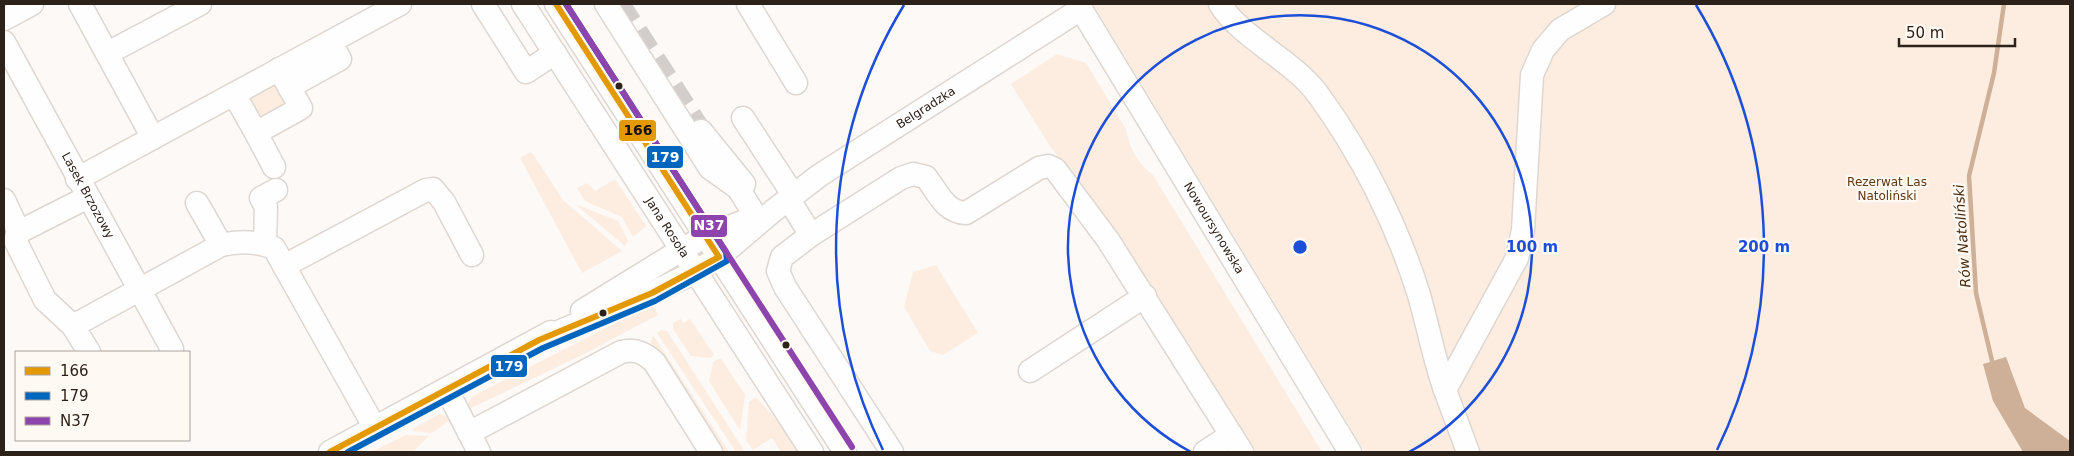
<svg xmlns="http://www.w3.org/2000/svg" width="2074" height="456" viewBox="0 0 2074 456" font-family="'DejaVu Sans',sans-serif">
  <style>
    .green { fill: #fcede0 }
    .water { fill: #cdb097 }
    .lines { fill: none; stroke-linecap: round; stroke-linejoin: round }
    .stream { stroke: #cdb097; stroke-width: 4.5 }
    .minor-tunnel { stroke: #d3cecb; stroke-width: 22; stroke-dasharray: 22 11; stroke-linecap: butt }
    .minor-casing { stroke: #ded7d1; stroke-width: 25 }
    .minor { stroke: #fffefe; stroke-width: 22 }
    .bus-1-casing { stroke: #fff9f4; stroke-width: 10 }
    .bus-2-casing { stroke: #fff9f4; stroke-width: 10 }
    .bus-3-casing { stroke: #fff9f4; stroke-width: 10 }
    .bus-1 { stroke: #e39902; stroke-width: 6 }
    .bus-2 { stroke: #0065bd; stroke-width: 6 }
    .bus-3 { stroke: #8e44ad; stroke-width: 6 }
    .ring { fill: none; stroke: #1d4ed8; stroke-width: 2.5 }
    .bus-dot { fill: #2d2219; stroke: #fff9f4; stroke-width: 2 }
    .labels { text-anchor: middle; stroke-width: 4.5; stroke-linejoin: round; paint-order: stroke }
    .street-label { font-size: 12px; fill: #2d2219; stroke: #fff9f4 }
    .park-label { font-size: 12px; fill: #61380f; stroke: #fff9f4 }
    .water-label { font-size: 14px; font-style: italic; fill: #492c10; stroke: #fff9f4 }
    .centre { fill: #1d4ed8; stroke: #fff9f4; stroke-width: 2.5 }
    .ring-label { font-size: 15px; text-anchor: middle; font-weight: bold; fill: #1d4ed8; stroke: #fff9f4; stroke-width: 4.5; stroke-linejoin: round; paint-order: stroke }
    .line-badge { stroke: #fff9f4; stroke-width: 2 }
    .badge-label { font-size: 14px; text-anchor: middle; font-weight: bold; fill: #fff }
    .pale-badge-label { font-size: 14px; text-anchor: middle; font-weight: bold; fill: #111 }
  </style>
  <rect width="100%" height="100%" fill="#fcf9f7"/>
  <!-- green -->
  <g class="green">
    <polygon points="1093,4 2070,4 2070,452 1365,452"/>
    <path d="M 1057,54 L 1086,63 L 1126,129 C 1129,148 1138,164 1153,175 L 1322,452 L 1251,452 L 1105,218 L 1050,146 L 1011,84 Z"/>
    <polygon points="276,79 290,104 256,121 247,94"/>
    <polygon points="530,152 533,154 563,200 622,251 582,273 520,158"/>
    <polygon points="615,179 646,226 633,237 622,217 585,201 577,188 587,183 595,191"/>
    <polygon points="575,204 618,221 628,241 625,246"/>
    <polygon points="936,265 978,333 943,355 930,351 904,307 913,272"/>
    <polygon points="653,304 658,315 584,354 467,410 467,404 473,396"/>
    <polygon points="681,319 683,323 690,319 714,355 710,358 691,356 673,329 673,323"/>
    <polygon points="662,330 667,331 745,452 736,452 657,333"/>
    <polygon points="653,335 729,452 725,452 681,381 676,382 649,350"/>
    <polygon points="718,359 721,359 745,395 740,430 709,381 713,362"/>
    <polygon points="756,397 780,424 799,452 781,452 772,438 753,450 746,440 749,402"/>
    <polygon points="440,414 452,419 432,433 413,431 412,429"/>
    <polygon points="406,435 429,436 413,452 371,452"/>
  </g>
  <!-- water -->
  <polygon class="water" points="2006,357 2025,408 2070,441 2070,452 2023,452 1993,401 1983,364"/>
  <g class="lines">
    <!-- stream -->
    <polyline class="stream" points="1993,365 1976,293 1969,176 1994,73 2004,4"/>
    <!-- minor-tunnel -->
    <polyline class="minor-tunnel" points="619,4 698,127"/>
    <!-- minor casing -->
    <g class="minor-casing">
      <g id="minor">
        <polyline points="80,4 153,138"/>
        <polyline points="483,4 526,72 555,53"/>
        <path id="s1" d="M 523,4 L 812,452"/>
        <polyline points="556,4 845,452"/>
        <polyline points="606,4 710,168 738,188 756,217"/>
        <polyline points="748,4 796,83"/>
        <path id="s2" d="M 1078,4 L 1350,452"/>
        <path d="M 1220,4 C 1240,37 1292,60 1317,93 C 1361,153 1397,224 1419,295 C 1428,326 1434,359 1445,390"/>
        <polyline points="4,19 32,4"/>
        <path id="s3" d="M 4,42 L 172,349"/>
        <polyline points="108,53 200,4"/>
        <polyline points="289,87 340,59 330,42"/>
        <polyline points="234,94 256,133 301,108 279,69"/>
        <polyline points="743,118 794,196"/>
        <polyline points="701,131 744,184"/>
        <polyline points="256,133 274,167"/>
        <polyline points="77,179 400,4"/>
        <polyline points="4,200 19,232 15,240 45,300 73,326 89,352"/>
        <polyline points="789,200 811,235"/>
        <polyline points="197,203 221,245"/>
        <polyline points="19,232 88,197"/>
        <polyline points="265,244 266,207 261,198 276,190"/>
        <polyline points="284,266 426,190 433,189 444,202 472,255"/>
        <polyline points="582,311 681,250 706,236 758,216"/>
        <path d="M 73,326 L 221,245 C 238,241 257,241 274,248 L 375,428"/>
        <path id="s4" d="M 539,340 L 652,293 L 695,272 L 719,257 L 773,211 L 820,175 L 1081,9"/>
        <polyline points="1030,371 1145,296"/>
        <polyline points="447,390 479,452"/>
        <path d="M 469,433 L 621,352 C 635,348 645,353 655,363 L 711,452"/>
        <polyline points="330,452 551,332"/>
        <path d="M 892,452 L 785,287 L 778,271 L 782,257 L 811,235 L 901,178 L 913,174 L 926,177 C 938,193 945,212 966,213 L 1039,168 L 1048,166 L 1055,169 L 1108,240 L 1242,452"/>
        <polyline points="1205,452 1231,435"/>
        <polyline points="1468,452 1445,390 1517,258 1523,230 1532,75 1543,50 1560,30 1604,4"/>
      </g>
    </g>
    <!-- minor -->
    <use href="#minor" class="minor"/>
    <!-- bus-1 casing -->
    <g class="bus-1-casing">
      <g id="bus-1">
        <polyline points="556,4 719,257"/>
        <polyline points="330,452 539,340 652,293 719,257"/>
      </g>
    </g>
    <!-- bus-2 casing -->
    <g class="bus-2-casing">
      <polyline id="bus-2" points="348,452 543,348 655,301 727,261 726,252 566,4"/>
    </g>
    <!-- bus-3 casing -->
    <g class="bus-3-casing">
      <polyline id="bus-3" points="566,4 852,447"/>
    </g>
    <!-- bus-1 -->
    <use href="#bus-1" class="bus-1"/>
    <!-- bus-2 -->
    <use href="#bus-2" class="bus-2"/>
    <!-- bus-3 -->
    <use href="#bus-3" class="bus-3"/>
  </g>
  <!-- distance rings -->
  <g class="ring">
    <path d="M1191 452A232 232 0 1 1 1409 452"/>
    <path d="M883 450A464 464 0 0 1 904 5M1696 5A464 464 0 0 1 1717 450"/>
  </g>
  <!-- markers -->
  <g class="bus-dot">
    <circle cx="619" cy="86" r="4.5"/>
    <circle cx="603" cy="313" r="4.5"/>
    <circle cx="786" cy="345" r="4.5"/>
  </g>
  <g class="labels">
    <!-- street labels -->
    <g class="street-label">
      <text dy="4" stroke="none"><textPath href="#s4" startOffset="454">Belgradzka</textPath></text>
      <text dy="4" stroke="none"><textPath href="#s3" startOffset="175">Lasek Brzozowy</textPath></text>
      <text dy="4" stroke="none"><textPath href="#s1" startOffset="266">Jana Rosoła</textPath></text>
      <text dy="4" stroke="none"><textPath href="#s2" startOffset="262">Nowoursynowska</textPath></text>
    </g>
    <!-- park labels -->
    <g class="park-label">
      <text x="1887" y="186">Rezerwat Las<tspan x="1887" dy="14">Natoliński</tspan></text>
    </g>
    <!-- water labels -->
    <g class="water-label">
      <text transform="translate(1962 236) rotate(-94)" y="5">Rów Natoliński</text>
    </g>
  </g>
  <circle cx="1300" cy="247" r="8" class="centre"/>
  <g class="ring-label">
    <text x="1532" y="252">100 m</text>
    <text x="1764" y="252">200 m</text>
  </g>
  <g class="line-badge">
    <rect x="618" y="119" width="39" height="23" rx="5" fill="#e39902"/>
    <rect x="646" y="145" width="38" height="24" rx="5" fill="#0065bd"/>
    <rect x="690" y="214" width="38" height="24" rx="5" fill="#8e44ad"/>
    <rect x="490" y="354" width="38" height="24" rx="5" fill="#0065bd"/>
  </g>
  <g class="badge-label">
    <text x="665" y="162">179</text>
    <text x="709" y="230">N37</text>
    <text x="509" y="371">179</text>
  </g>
  <g class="pale-badge-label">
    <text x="638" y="135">166</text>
  </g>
  <!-- border -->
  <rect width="2074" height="456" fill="none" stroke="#2d2219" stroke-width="10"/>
  <!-- legend -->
  <rect x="15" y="351" width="175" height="90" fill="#fff9f4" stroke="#aba39c"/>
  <rect x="25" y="367" width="25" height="8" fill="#e39902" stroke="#aba39c"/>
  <text x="60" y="376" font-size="15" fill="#2d2219">166</text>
  <rect x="25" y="392" width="25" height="8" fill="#0065bd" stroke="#aba39c"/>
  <text x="60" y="401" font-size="15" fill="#2d2219">179</text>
  <rect x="25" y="417" width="25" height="8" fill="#8e44ad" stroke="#aba39c"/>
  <text x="60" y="426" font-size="15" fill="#2d2219">N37</text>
  <!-- scale -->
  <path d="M1899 38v8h116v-8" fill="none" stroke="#2d2219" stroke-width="2.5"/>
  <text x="1906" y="38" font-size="15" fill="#2d2219" stroke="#fff9f4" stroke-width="4" paint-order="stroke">50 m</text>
</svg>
